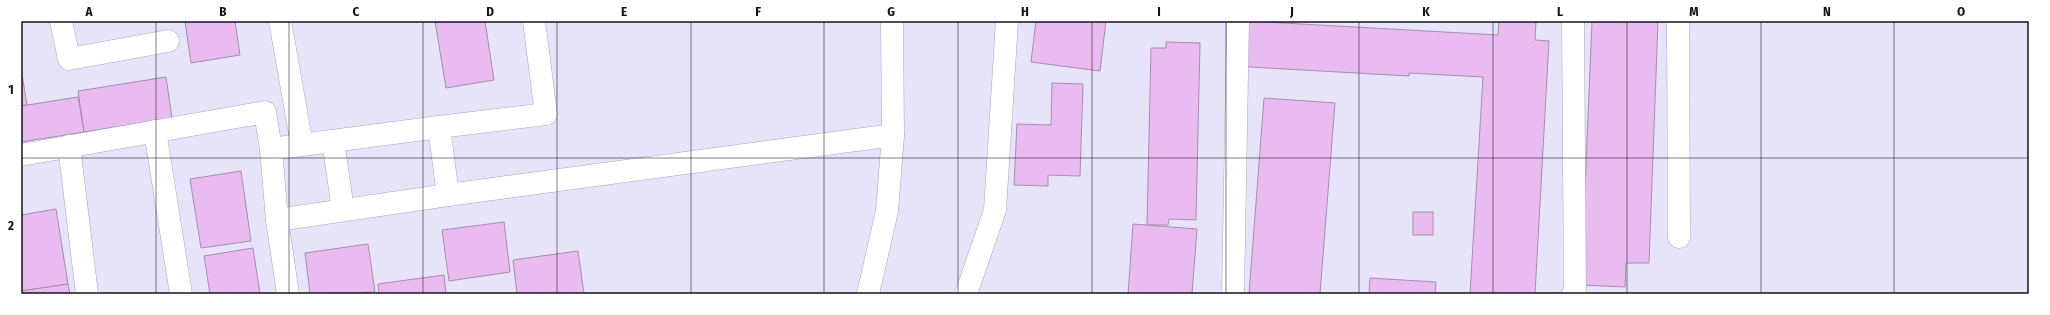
<svg xmlns="http://www.w3.org/2000/svg" width="2050" height="315" viewBox="0 0 2050 315" font-family="'Fira Sans Condensed',sans-serif">
  <style>
    .building { fill: #e9bbf1; stroke: #a58daa }
    .lines { fill: none; stroke-linecap: round; stroke-linejoin: round }
    .minor-casing { stroke: #aaa4c6; stroke-width: 23 }
    .minor { stroke: #fff; stroke-width: 22 }
    .grid { fill: none; stroke: #15121e; stroke-width: 1; stroke-opacity: 0.55 }
    .neatline { fill: none; stroke: #15121e; stroke-width: 1.5 }
    .grid-label { font-size: 13px; text-anchor: middle; font-weight: bold; fill: #15121e }
  </style>
  <rect width="100%" height="100%" fill="#e7e3f9"/>
  <!-- building -->
  <g class="building">
    <polygon points="185,21 235,21 240,55 191,63"/>
    <polygon points="435,21 485,21 494,80 446,88"/>
    <polygon points="1036,21 1106,21 1100,71 1031,62"/>
    <polygon points="1247,21 1498,35 1499,21 1536,21 1535,40 1549,41 1535,294 1470,294 1483,77 1409,73 1409,76 1232,66"/>
    <polygon points="1592,21 1658,21 1649,263 1626,263 1625,287 1581,285"/>
    <polygon points="1166,42 1200,43 1196,220 1169,219 1168,225 1147,225 1151,48 1166,48"/>
    <polygon points="21,68 27,105 21,106"/>
    <polygon points="166,77 172,118 84,132 78,91"/>
    <polygon points="1052,83 1083,84 1080,176 1048,175 1048,186 1014,185 1017,124 1051,125"/>
    <polygon points="78,97 84,132 21,142 21,106"/>
    <polygon points="1264,98 1335,103 1320,294 1249,294"/>
    <polygon points="241,171 251,241 201,248 190,179"/>
    <polygon points="56,209 68,284 21,291 21,215"/>
    <rect x="1413" y="212" width="20" height="23"/>
    <polygon points="504,222 510,272 449,281 442,230"/>
    <polygon points="1133,224 1197,229 1192,294 1128,294"/>
    <polygon points="368,244 375,292 310,294 305,253"/>
    <polygon points="253,248 260,294 210,294 204,256"/>
    <polygon points="578,251 584,294 517,294 513,260"/>
    <polygon points="444,275 446,294 379,294 378,284"/>
    <polygon points="1370,278 1436,282 1435,294 1369,294"/>
    <polygon points="68,284 70,294 21,294 21,291"/>
  </g>
  <g class="lines">
    <!-- minor casing -->
    <g class="minor-casing">
      <g id="minor">
        <polyline points="61,21 69,59 168,41"/>
        <polyline points="280,21 302,145"/>
        <polyline points="1573,21 1575,292 1573,294"/>
        <polyline points="1678,21 1679,237"/>
        <polyline points="439,127 546,114 534,21"/>
        <polyline points="155,131 181,294"/>
        <polyline points="333,141 343,210"/>
        <polyline points="69,146 87,294"/>
        <polyline points="271,149 439,127 448,195"/>
        <polyline points="21,155 265,112 271,149 277,220 288,294"/>
        <polyline points="277,220 448,195 893,135"/>
        <polyline points="868,294 887,211 893,135 892,21"/>
        <polyline points="966,294 995,210 1007,21"/>
        <polyline points="1233,294 1238,21"/>
      </g>
    </g>
    <!-- minor -->
    <use href="#minor" class="minor"/>
  </g>
  <!-- grid -->
  <path class="grid" d="M 156,21 L 156,294M 289,21 L 289,294M 423,21 L 423,294M 557,21 L 557,294M 691,21 L 691,294M 824,21 L 824,294M 958,21 L 958,294M 1092,21 L 1092,294M 1226,21 L 1226,294M 1359,21 L 1359,294M 1493,21 L 1493,294M 1627,21 L 1627,294M 1761,21 L 1761,294M 1894,21 L 1894,294M 21,158 L 2029,158"/>
  <!-- border -->
  <rect width="2050" height="315" fill="none" stroke="#ffffff" stroke-width="44"/>
  <rect x="22" y="22" width="2006" height="271" class="neatline"/>
  <g class="grid-label">
    <text x="89" y="16">A</text>
    <text x="223" y="16">B</text>
    <text x="356" y="16">C</text>
    <text x="490" y="16">D</text>
    <text x="624" y="16">E</text>
    <text x="758" y="16">F</text>
    <text x="891" y="16">G</text>
    <text x="1025" y="16">H</text>
    <text x="1159" y="16">I</text>
    <text x="1292" y="16">J</text>
    <text x="1426" y="16">K</text>
    <text x="1560" y="16">L</text>
    <text x="1694" y="16">M</text>
    <text x="1827" y="16">N</text>
    <text x="1961" y="16">O</text>
    <text x="11" y="94">1</text>
    <text x="11" y="230">2</text>
  </g>
</svg>
